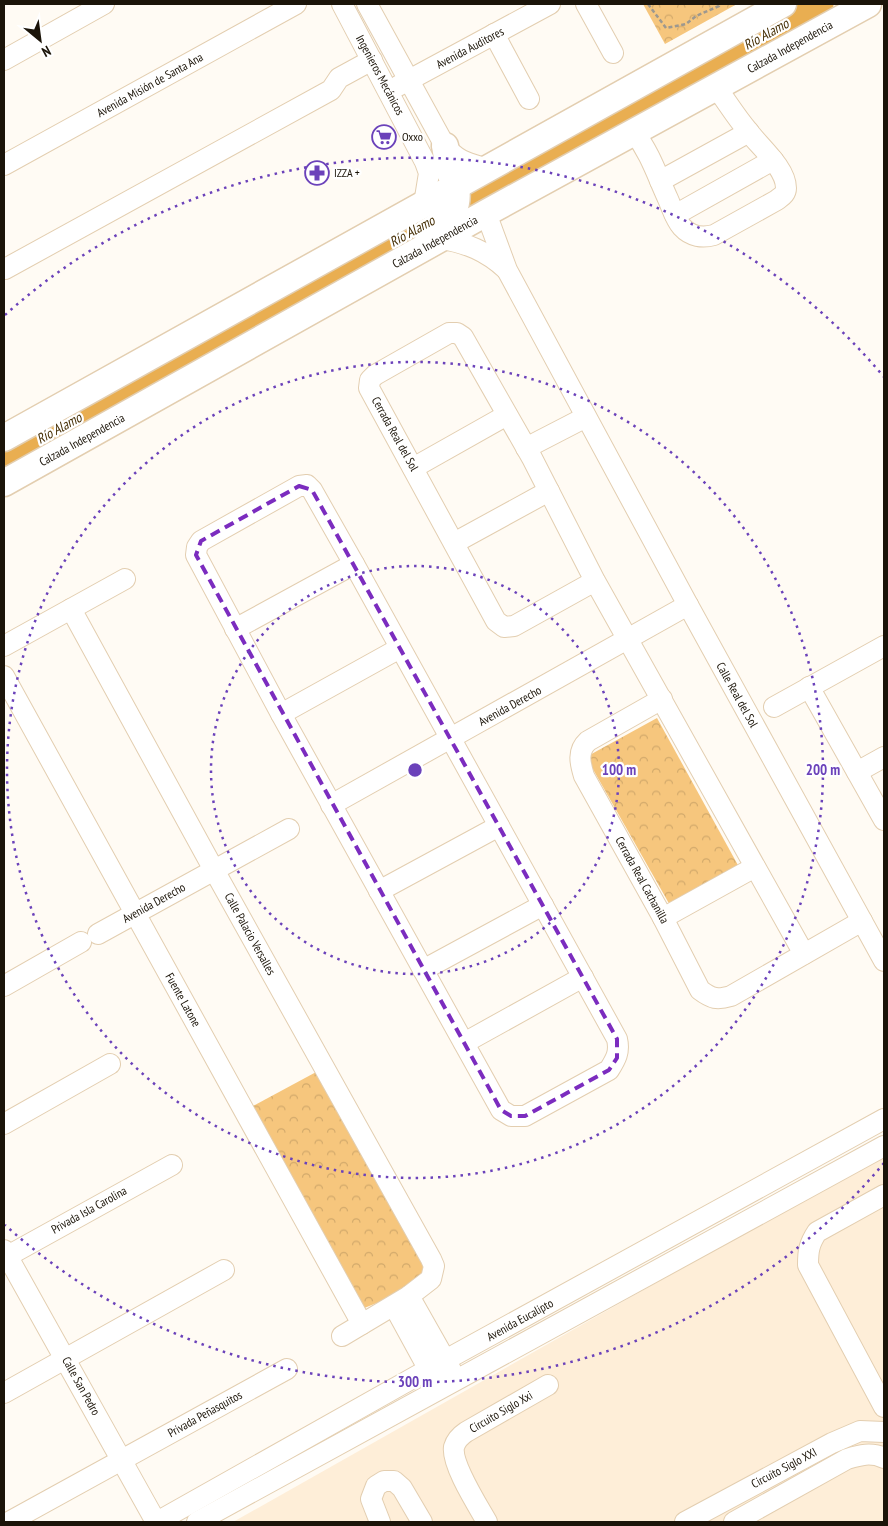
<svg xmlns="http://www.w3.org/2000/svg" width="888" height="1526" viewBox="0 0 888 1526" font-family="'PT Sans Narrow',sans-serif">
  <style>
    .built { fill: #feeed8 }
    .forest { fill: url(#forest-crowns) }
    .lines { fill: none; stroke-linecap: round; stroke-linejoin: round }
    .river { stroke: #e9ae51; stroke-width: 25 }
    .minor-casing { stroke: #e3ceb0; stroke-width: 22 }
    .major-casing { stroke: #e3ceb0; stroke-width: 29 }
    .path { stroke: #9d988f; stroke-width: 2.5; stroke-dasharray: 4 2.5; stroke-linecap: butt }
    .minor { stroke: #fff; stroke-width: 20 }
    .major { stroke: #fff; stroke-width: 26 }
    .marked { fill: none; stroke: #7b2cbf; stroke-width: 4; stroke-dasharray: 10 6; stroke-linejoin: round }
    .ring { fill: none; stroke: #6b42ba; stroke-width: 2.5; stroke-dasharray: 2.5 5 }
    .labels { text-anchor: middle; stroke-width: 4.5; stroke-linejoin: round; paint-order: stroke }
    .street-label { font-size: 12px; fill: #1b1409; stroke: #fff }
    .poi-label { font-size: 12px; fill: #1b1409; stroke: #fff; text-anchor: start }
    .water-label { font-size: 14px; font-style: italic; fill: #452e04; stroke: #fff }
    .centre { fill: #6b42ba; stroke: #fff; stroke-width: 2.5 }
    .ring-label { font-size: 15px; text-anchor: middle; font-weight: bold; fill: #6b42ba; stroke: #fff; stroke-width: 4.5; stroke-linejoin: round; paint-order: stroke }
  </style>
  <defs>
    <pattern id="forest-crowns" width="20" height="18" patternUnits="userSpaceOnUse" patternTransform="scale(1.25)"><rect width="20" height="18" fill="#f6c67d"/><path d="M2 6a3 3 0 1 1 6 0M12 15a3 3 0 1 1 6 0" fill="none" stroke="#d2a96b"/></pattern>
  </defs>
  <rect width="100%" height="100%" fill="#fffbf4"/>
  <!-- built -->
  <polygon class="built" points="884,1154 884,1522 233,1522"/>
  <!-- forest -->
  <g class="forest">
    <polygon points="643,4 737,4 665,44"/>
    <polygon points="657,718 739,867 671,907 586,757"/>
    <polygon points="318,1071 427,1272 384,1300 362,1309 251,1107"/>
  </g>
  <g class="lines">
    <!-- river -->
    <polyline class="river" points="4,459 821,4"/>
    <!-- minor casing -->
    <g class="minor-casing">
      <g id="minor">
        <polyline points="342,4 425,162 429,173 424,204"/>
        <path d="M 367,4 L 445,146 C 458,162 469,163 488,169"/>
        <polyline points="586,4 613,53"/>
        <polyline points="494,34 529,99"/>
        <polyline points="4,60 104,4"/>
        <polyline points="398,86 550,4"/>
        <path d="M 634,132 C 650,153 657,175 668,199 C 672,208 675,219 682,227 C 691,237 703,238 714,235 L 777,200 C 782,196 786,194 786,188 C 786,168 759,146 748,131 C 736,117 727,102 716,87"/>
        <polyline points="4,165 296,4"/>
        <polyline points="660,181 749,132"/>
        <polyline points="486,213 507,270 688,605 884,961"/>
        <polyline points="675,215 773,160"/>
        <path d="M 441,239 C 467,243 486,251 506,269"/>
        <polyline points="5,269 331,90 339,78 372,60"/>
        <polyline points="526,448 586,417"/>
        <polyline points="413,468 507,415"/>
        <path d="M 307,485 L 312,490 L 354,564 L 617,1039 C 620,1052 616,1059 609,1070 L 525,1116 L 511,1116 L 501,1110 L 281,714 L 196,555 L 197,547 L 201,541 L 299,486 Z"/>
        <polyline points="454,543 549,491"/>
        <polyline points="595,581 514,626 504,627 496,621 369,388 370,380 375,375 449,333 457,333 463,337 532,458 595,581 804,954"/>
        <polyline points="71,609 214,870 431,1259 434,1266 431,1279 409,1296 342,1336"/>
        <polyline points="235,629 354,564"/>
        <polyline points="4,646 125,579"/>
        <polyline points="4,676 362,1324"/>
        <polyline points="809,687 884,820"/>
        <path d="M 662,699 L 588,741 C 577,751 580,763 584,776 L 663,918 L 700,990 C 712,999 717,1000 731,996 L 862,921"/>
        <polyline points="774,707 884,646"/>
        <polyline points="281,714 400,648"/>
        <polyline points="857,772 884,757"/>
        <polyline points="331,805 688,605"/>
        <polyline points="379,891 499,826"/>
        <polyline points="663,918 755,867"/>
        <polyline points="98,934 289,829"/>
        <polyline points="423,970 543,905"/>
        <polyline points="4,986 81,942"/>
        <polyline points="464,1043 583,977"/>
        <polyline points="4,1124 110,1064"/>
        <path d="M 884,1195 L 817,1232 C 809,1244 808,1251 808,1265 L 884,1407"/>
        <polyline points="4,1250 156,1522"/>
        <polyline points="4,1258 172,1165"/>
        <polyline points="409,1296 452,1372"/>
        <polyline points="394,1306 435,1381"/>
        <polyline points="4,1393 224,1270"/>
        <polyline points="9,1522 287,1369"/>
        <polyline points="157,1522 429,1369 884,1119"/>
        <polyline points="197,1522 884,1146"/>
        <polyline points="380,1522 371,1499 376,1486 384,1481 394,1481 402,1488 422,1522"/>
        <path d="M 487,1522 C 478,1506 451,1464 454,1447 C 456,1440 460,1436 466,1432 L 548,1385"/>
        <polyline points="685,1522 832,1443 860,1431 884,1432"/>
        <path d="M 734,1522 L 847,1459 C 860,1455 871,1452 884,1458"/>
      </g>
    </g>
    <!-- major casing -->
    <g class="major-casing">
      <g id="major">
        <path d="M 427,232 C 447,220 460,213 456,187 C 456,182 452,177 450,173 C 447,165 447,154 445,146"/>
        <polyline points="4,438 783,4"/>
        <polyline points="4,483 486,213 868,4"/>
      </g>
    </g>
    <!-- path -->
    <polyline class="path" points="648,4 666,28 686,24 696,16 719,6 719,4"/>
    <!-- minor -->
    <use href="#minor" class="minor"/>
    <!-- major -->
    <use href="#major" class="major"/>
  </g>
  <!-- marked area -->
  <path class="marked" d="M 299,486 L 312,490 L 617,1039 L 617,1058 L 609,1070 L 525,1116 L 511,1116 L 501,1110 L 196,555 L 201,541 Z"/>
  <!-- distance rings -->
  <g class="ring">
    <circle cx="415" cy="770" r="204"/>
    <circle cx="415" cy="770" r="408"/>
    <path d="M884 1163A612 612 0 0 1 5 1225M5 315A612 612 0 0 1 884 377"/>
  </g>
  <!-- icons -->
  <defs>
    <g id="supermarket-ring" transform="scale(1.25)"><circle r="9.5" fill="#fff" stroke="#6b42ba" stroke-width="1.5"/><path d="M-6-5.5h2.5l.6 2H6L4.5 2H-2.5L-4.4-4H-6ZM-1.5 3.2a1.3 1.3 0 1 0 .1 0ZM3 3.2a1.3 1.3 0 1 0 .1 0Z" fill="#6b42ba"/></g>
    <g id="pharmacy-ring" transform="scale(1.25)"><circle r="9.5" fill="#fff" stroke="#6b42ba" stroke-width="1.5"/><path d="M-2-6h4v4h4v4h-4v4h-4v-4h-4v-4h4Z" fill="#6b42ba"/></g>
  </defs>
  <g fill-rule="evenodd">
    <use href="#supermarket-ring" x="384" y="137"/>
    <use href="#pharmacy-ring" x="317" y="173"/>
  </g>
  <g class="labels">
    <!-- street labels -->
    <g class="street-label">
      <text transform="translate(790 47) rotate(-29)" y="4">Calzada Independencia</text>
      <text transform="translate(470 48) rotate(-28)" y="4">Avenida Auditores</text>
      <text transform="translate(380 75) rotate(62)" y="4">Ingenieros Mecánicos</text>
      <text transform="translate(150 85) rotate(-29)" y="4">Avenida Misión de Santa Ana</text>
      <text transform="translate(435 242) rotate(-29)" y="4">Calzada Independencia</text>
      <text transform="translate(395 434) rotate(61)" y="4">Cerrada Real del Sol</text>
      <text transform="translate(82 440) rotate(-29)" y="4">Calzada Independencia</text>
      <text transform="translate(737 695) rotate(61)" y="4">Calle Real del Sol</text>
      <text transform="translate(510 706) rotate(-29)" y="4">Avenida Derecho</text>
      <text transform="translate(642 880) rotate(61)" y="4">Cerrada Real Cachanilla</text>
      <text transform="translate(154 903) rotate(-29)" y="4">Avenida Derecho</text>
      <text transform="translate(250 934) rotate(61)" y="4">Calle Palacio Versalles</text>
      <text transform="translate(183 1000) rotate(61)" y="4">Fuente Latone</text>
      <text transform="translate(89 1210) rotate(-29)" y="4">Privada Isla Carolina</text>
      <text transform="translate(520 1320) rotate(-29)" y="4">Avenida Eucalipto</text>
      <text transform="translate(81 1386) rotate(61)" y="4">Calle San Pedro</text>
      <text transform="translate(501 1412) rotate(-30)" y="4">Circuito Siglo Xxi</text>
      <text transform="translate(205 1414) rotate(-29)" y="4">Privada Peñasquitos</text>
      <text transform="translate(784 1468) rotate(-28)" y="4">Circuito Siglo XXI</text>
    </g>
    <!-- poi labels -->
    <g class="poi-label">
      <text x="402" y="141">Oxxo</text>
      <text x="334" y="177">IZZA +</text>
    </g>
    <!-- water labels -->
    <g class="water-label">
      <text transform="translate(766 34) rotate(-29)" y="5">Río Alamo</text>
      <text transform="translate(412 231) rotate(-29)" y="5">Río Alamo</text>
      <text transform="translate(59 428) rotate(-29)" y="5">Río Alamo</text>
    </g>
  </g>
  <circle cx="415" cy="770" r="8" class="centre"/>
  <g class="ring-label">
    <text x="619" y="775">100 m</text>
    <text x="823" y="775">200 m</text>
    <text x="415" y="1387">300 m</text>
  </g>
  <!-- border -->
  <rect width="888" height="1526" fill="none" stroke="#1b1409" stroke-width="10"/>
  <!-- north arrow -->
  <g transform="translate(40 40) rotate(151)" stroke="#ffffff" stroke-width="4" paint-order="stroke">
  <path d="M0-4L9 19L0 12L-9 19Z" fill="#1b1409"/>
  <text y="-8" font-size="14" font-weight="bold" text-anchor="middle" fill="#1b1409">N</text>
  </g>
</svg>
